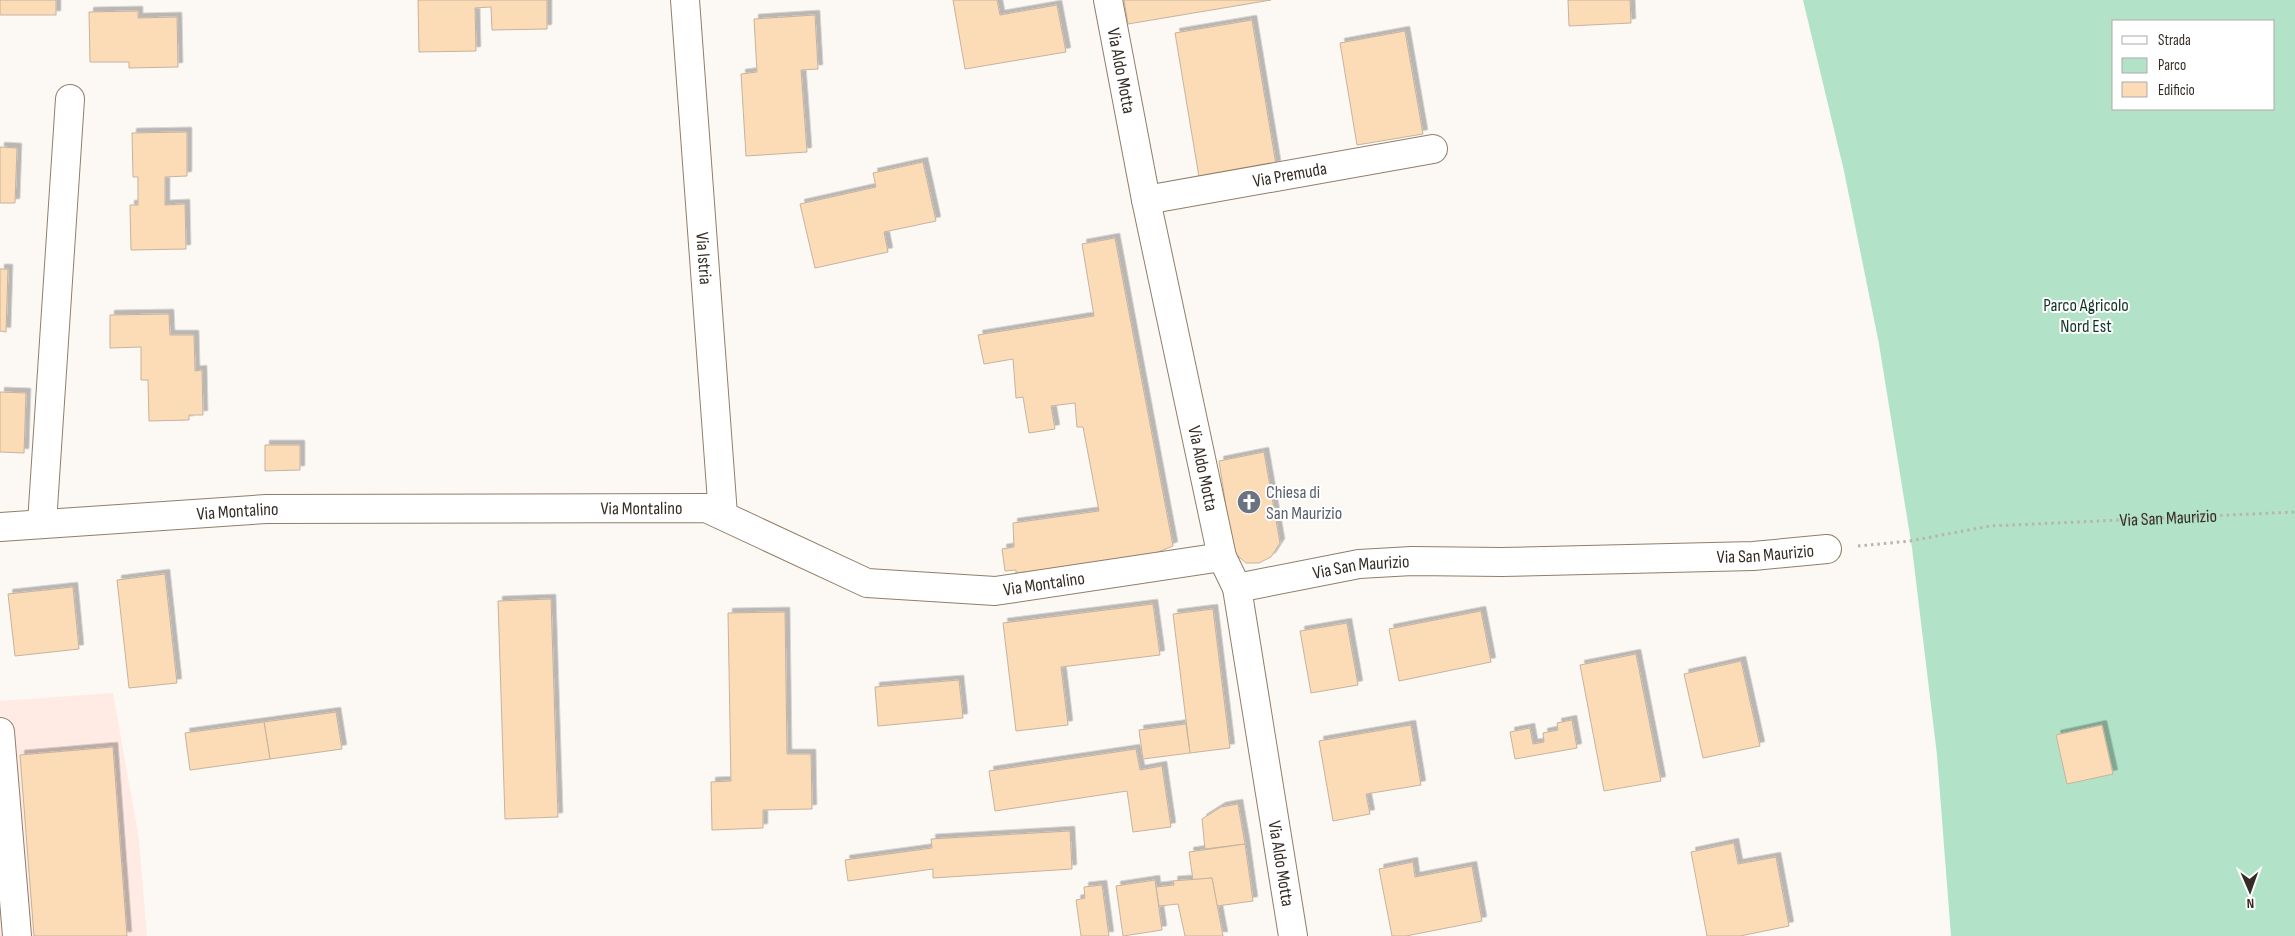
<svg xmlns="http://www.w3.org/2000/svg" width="2295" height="936" viewBox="0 0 2295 936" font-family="'Sofia Sans Condensed',sans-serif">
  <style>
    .industrial { fill: #ffeae4 }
    .green { fill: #b2e3c9; fill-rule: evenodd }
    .building { fill: #fcdbb7; stroke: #c6b39e; filter: url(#shadow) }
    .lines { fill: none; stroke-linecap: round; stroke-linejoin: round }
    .minor-casing { stroke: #907e6a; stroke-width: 30 }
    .path { stroke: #b9b4ae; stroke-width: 3; stroke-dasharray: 2.5 4; stroke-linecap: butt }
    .minor { stroke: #fff; stroke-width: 28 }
    .labels { text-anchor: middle; stroke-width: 4; stroke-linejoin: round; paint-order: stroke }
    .street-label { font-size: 18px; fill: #352d25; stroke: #fff }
    .park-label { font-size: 18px; fill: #123625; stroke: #fff }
    .worship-label { font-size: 18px; fill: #5b616d; stroke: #fff; text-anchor: start }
  </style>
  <defs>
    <filter id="shadow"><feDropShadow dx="4.5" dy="-4.5" stdDeviation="0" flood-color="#0004"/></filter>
  </defs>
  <rect width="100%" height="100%" fill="#fcf8f4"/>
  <!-- industrial -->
  <polygon class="industrial" points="113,693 139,840 147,936 0,936 0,701"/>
  <!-- green -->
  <path class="green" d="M 1803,0 L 2295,0 L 2295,936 L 1951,936 L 1937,755 L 1912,548 L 1879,344 L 1844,171 ZM 2114,21 L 2274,21 L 2274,109 L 2114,109 Z"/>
  <!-- building -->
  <g class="building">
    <rect x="0" y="0" width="56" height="15"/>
    <polygon points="418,0 547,0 547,29 492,30 491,7 475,8 476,51 419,52"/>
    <polygon points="953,0 997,0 1000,15 1057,5 1066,52 965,69"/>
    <polygon points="1124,0 1271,0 1128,24"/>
    <polygon points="1568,0 1630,0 1631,23 1569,26"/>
    <polygon points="138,11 138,18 177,17 178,67 129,68 129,62 90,62 89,12"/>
    <polygon points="815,15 818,69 801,70 807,152 746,156 741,74 757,72 754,19"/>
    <polygon points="1252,20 1276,165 1199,177 1175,33"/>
    <polygon points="1405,31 1423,134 1357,145 1340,43"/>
    <polygon points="187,132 187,176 165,177 165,205 185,204 186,249 131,250 130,205 138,205 138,177 133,177 132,133"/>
    <polygon points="0,147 17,148 15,203 0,203"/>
    <polygon points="923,162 936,221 884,232 888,252 815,268 800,204 876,187 873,173"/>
    <polygon points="1115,238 1173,546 1141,559 1016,573 1016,570 1005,571 1002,549 1014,547 1013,523 1099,511 1083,427 1077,427 1075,403 1051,406 1055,429 1029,433 1023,397 1016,398 1013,359 984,364 978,335 1094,316 1082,244"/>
    <polygon points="0,269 8,269 6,332 0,331"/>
    <polygon points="169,314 170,335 194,335 195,371 202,370 203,415 189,415 189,420 149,421 148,380 141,380 141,347 110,348 110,315"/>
    <polygon points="0,392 26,393 24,453 0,452"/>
    <polygon points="265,445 300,445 300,470 265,471"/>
    <polygon points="1264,452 1280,543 1271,557 1259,563 1246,563 1233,552 1219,461"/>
    <polygon points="165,574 177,683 129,688 117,580"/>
    <polygon points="73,587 79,649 15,656 8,594"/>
    <polygon points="551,599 558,817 505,819 498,601"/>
    <polygon points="1153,604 1160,655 1061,667 1068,725 1016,731 1003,623"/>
    <polygon points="1213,609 1230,748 1190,753 1173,614"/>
    <polygon points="1481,611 1491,662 1399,681 1389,629"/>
    <polygon points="785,612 787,754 811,754 812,809 763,810 763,828 712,830 711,782 731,781 728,613"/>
    <polygon points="1347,623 1358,685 1311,693 1300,631"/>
    <polygon points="1636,654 1661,781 1604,791 1580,665"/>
    <polygon points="1741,661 1760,746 1703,758 1684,674"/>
    <polygon points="959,680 963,718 878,726 875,687"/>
    <polygon points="336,712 342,749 270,759 264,722"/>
    <polygon points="1572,720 1577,748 1515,759 1510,732 1530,728 1533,744 1544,742 1543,733 1558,730 1557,723"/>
    <polygon points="264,722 270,759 190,770 185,733"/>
    <polygon points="1186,724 1190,753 1143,759 1139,730"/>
    <polygon points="1411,725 1421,785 1366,794 1370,814 1333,821 1319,741"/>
    <polygon points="2102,725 2113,774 2067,784 2056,735"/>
    <polygon points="113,747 127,936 34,936 20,755"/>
    <polygon points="1136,749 1140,770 1162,766 1171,827 1133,832 1127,791 995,811 989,771"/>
    <polygon points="1238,804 1245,844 1205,849 1202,819 1221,807"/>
    <polygon points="1070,831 1072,869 933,878 933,869 848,881 845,860 932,848 931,839"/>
    <polygon points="1734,843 1738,864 1776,857 1789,926 1740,936 1707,936 1691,852"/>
    <polygon points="1245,844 1253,901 1217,906 1212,878 1193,880 1189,852"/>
    <polygon points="1413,862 1415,877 1472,866 1482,921 1406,936 1392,936 1379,869"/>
    <polygon points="1212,878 1223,936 1185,936 1178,904 1159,906 1156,887 1174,885 1173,881"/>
    <polygon points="1155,880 1162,930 1123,936 1116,886"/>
    <polygon points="1102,885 1109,936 1081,936 1076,900 1085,898 1084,887"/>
  </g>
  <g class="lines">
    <!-- minor casing -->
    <g class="minor-casing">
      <g id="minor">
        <path id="s2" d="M 685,0 L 723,515"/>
        <path id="s3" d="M 1108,0 L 1146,200 L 1222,557 L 1237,588 L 1293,936"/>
        <path id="s4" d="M 1146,200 L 1433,149"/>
        <polyline points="42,523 70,99"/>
        <path id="s5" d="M 0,527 L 266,509 L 706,508 L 867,583 L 995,591 L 1222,557"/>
        <path id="s6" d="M 1237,588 L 1359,564 L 1412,561 L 1502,562 L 1753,556 L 1827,549"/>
        <polyline points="0,732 17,936"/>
      </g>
    </g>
    <!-- path -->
    <path class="path" id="s1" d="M 1858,546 L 1910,541 L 1990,526 L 2295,512"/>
    <!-- minor -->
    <use href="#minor" class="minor"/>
  </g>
  <!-- icons -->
  <defs>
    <g id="church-disc" transform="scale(1.25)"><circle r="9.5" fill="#6b7280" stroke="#fff"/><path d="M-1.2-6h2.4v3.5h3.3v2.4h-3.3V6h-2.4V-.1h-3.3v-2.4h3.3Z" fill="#fff"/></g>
  </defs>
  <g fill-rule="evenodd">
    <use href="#church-disc" x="1249" y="502"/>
  </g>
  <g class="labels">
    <!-- street labels -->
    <g class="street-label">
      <text dy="6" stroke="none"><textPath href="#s3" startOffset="72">Via Aldo Motta</textPath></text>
      <text dy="6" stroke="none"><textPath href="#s4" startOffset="146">Via Premuda</textPath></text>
      <text dy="6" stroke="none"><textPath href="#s2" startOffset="259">Via Istria</textPath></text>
      <text dy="6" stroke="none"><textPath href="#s3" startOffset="478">Via Aldo Motta</textPath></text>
      <text dy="6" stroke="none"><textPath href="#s5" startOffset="642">Via Montalino</textPath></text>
      <text dy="6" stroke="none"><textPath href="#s5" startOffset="238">Via Montalino</textPath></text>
      <text dy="6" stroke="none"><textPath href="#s1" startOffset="312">Via San Maurizio</textPath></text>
      <text dy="6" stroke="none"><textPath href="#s6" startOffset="531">Via San Maurizio</textPath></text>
      <text dy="6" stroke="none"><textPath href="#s6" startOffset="126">Via San Maurizio</textPath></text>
      <text dy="6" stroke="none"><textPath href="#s5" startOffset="1062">Via Montalino</textPath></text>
      <text dy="6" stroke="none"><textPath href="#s3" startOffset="882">Via Aldo Motta</textPath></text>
    </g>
    <!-- park labels -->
    <g class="park-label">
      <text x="2086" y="311">Parco Agricolo<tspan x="2086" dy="21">Nord Est</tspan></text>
    </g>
    <!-- worship labels -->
    <g class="worship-label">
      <text x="1266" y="498">Chiesa di<tspan x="1266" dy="21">San Maurizio</tspan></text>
    </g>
  </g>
  <!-- legend -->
  <rect x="2112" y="20" width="162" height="90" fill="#ffffff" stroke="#aeaba8"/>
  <rect x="2122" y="36" width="25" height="8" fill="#ffffff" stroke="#aeaba8"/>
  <text x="2158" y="45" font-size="15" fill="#352d25">Strada</text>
  <rect x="2122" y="58" width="25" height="15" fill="#b2e3c9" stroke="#aeaba8"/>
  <text x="2158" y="70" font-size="15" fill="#352d25">Parco</text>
  <rect x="2122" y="82" width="25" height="15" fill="#fcdbb7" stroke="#aeaba8"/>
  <text x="2158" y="95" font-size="15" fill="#352d25">Edificio</text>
  <!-- north arrow -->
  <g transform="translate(2250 891) rotate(178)" stroke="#ffffff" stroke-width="4" paint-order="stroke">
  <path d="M0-4L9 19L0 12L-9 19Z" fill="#352d25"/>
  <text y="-8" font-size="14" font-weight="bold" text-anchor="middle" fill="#352d25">N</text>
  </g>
</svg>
